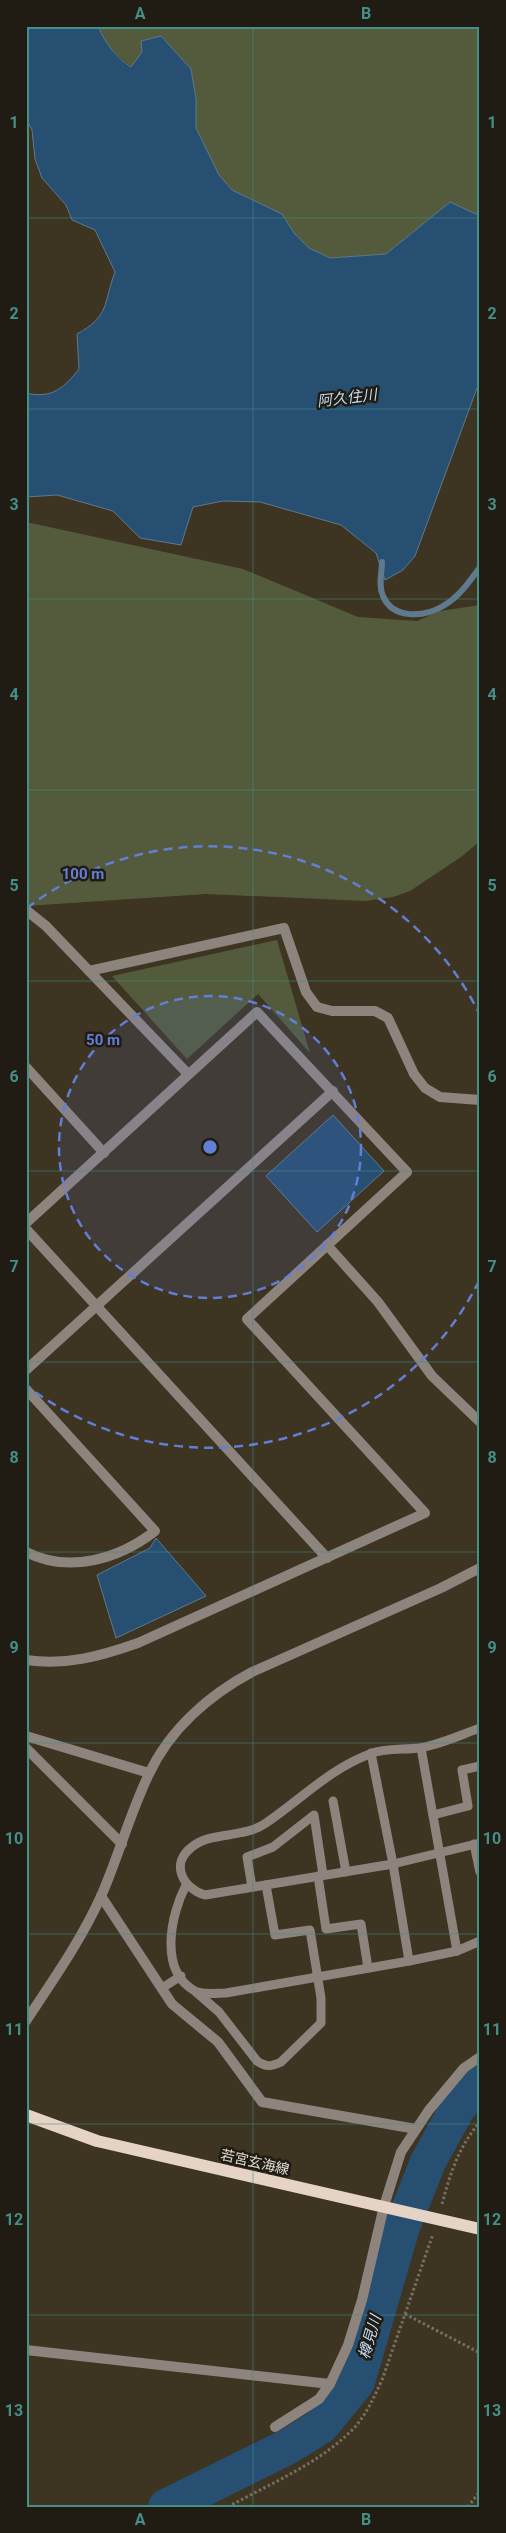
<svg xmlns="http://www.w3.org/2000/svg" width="506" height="2533" viewBox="0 0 506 2533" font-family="Roboto,'Noto Sans JP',sans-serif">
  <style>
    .green { fill: #535b3c }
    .water { fill: #274f71; stroke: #5f798e }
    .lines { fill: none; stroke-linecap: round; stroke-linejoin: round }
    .stream { stroke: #5f798e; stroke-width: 6 }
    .river { stroke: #274f71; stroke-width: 36 }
    .path { stroke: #776f60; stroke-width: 3; stroke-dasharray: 2.5 2.5; stroke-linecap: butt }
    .service { stroke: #8d847e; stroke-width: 9 }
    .minor { stroke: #8d847e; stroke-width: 10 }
    .tertiary { stroke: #8d847e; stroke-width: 10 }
    .primary { stroke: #e5d3c5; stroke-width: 12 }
    .grid { fill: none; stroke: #448f86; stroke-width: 1; stroke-opacity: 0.55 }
    .ring { fill: none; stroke: #627fd5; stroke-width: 2.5; stroke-dasharray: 9 6 }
    .labels { text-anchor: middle; stroke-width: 5; stroke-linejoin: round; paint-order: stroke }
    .street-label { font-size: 14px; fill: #e1dbd0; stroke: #201c14 }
    .water-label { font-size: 15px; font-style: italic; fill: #c3dcf3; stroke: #201c14 }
    .centre { fill: #627fd5; stroke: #201c14; stroke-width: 2.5 }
    .ring-label { font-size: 15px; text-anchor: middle; font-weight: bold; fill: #627fd5; stroke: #201c14; stroke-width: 5; stroke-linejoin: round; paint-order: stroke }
    .neatline { fill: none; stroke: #448f86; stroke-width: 2 }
    .grid-label { font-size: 16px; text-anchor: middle; font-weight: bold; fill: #448f86 }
  </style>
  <rect width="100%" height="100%" fill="#3d3422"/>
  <!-- green -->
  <g class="green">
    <path d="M 98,26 L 480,26 L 480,216 L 450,203 L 386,254 L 330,258 L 309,248 L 294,233 L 282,214 L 232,190 L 219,175 L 196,128 L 196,99 L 191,69 L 161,36 L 141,41 L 143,52 L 132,67 C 116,57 105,43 98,26 Z"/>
    <polygon points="26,522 243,569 358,617 417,621 440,611 480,605 480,841 461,857 410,891 393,897 366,901 206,894 26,906"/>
    <polygon points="277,940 310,1053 258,994 187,1059 112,976"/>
  </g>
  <!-- water -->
  <g class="water">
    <path d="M 26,26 L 98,26 C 105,43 116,58 131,67 L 142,52 L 141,41 L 161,36 L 191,69 L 196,99 L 196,128 L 219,175 L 232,190 L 282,214 L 294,233 L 309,248 L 330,258 L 386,254 L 450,202 L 480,216 L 480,380 L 415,556 L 403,570 L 385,580 L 376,553 L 341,525 L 260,502 L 223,501 L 193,507 L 181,545 L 140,538 L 113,511 L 57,495 L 26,497 L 26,393 C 52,399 64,388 79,369 L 77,334 C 110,316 103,304 115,272 L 95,230 L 72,220 L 66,205 L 42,178 L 35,159 L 32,130 L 26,118 Z"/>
    <polygon points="333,1115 384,1171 317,1232 266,1176"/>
    <polygon points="156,1538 206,1596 116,1638 97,1575 150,1548"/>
  </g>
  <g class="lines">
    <!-- stream -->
    <path class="stream" d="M 382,562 C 382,572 378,586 383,596 C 393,620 425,617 443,606 C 459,597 470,581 480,567"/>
    <!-- river -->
    <polyline class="river" points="166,2507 289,2446 321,2426 357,2382 402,2227 428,2162 458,2107 480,2084"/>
    <!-- path -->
    <g class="path">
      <path d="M 442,2204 C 450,2174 459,2146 480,2122"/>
      <polyline points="405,2314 480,2353"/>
      <path d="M 228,2507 C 271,2483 321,2463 355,2427 C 367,2413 374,2397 382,2380 L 433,2234"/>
      <polyline points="468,2507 480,2491"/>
    </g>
    <!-- service -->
    <g class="service">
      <path d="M 480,1728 C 460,1735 439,1745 419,1748 C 403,1750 384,1748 370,1754 C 331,1768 300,1800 266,1823 C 243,1839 211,1831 192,1847 C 170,1863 182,1888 205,1895 L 393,1864 L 409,1961 L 457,1951 L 480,1941"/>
      <polyline points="421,1748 457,1951"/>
      <polyline points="371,1753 393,1864 480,1843"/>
      <polyline points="333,1801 346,1872"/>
      <polyline points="433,1815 468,1806 462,1770 480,1766"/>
      <polyline points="474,1844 480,1872"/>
      <polyline points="318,1876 326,1929 361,1924 368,1968"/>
      <path d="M 186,1885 C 171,1914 158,1971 195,1991 C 203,1995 217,1993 226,1993 L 409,1961"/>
      <polyline points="252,1887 247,1857 273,1847 314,1815 323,1875"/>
      <polyline points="162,1988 181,1976"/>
      <path d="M 196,1992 L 219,2012 L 257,2061 C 266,2067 271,2067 281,2062 L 321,2023 L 321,1998 L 310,1930 L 275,1935 L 266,1885"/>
    </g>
    <!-- minor -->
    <g class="minor">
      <polyline points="26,910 46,926 188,1074"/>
      <polyline points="89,971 284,928 306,992 317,1007 332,1011 375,1011 388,1018 414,1074 425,1088 440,1097 480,1100"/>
      <polyline points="26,1067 104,1153"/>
      <path d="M 26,1223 L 257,1012 L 407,1172 L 247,1319 L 425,1513 L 138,1643 C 101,1656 66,1666 26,1660"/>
      <polyline points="26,1229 327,1558"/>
      <polyline points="327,1245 378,1302 432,1376 480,1422"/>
      <polyline points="26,1370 333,1091"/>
      <path d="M 26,1389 L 155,1531 C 119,1559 69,1574 26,1552"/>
      <polyline points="26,1736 149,1773"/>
      <polyline points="26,1748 122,1844"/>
      <polyline points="101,1896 172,2004 218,2042 262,2102 416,2129"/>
      <polyline points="26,2350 330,2384"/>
      <polyline points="275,2427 319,2399 330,2384 348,2345 362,2300 384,2206 401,2152 429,2110 464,2068 480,2057"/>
    </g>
    <!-- tertiary -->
    <path class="tertiary" d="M 26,2021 C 53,1980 82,1939 102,1894 C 119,1855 130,1813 149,1774 C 170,1729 209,1695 252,1672 L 441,1588 L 480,1568"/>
    <!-- primary -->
    <polyline class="primary" points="26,2115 97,2141 480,2229"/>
  </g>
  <!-- grid -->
  <path class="grid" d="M 253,26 L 253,2507M 26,218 L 480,218M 26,409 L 480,409M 26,599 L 480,599M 26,790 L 480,790M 26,981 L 480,981M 26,1171 L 480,1171M 26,1362 L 480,1362M 26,1552 L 480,1552M 26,1743 L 480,1743M 26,1934 L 480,1934M 26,2124 L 480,2124M 26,2315 L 480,2315"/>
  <!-- distance rings -->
  <circle cx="210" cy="1147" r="151" fill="#627fd5" fill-opacity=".12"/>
  <g class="ring">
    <circle cx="210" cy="1147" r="151"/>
    <path d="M479 1281A301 301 0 0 1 27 1386M27 908A301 301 0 0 1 479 1013"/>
  </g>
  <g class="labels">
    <!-- street labels -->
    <g class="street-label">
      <text transform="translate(255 2162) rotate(13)" y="5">若宮玄海線</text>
    </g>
    <!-- water labels -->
    <g class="water-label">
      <text transform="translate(347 398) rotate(-7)" y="5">阿久住川</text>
      <text transform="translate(370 2337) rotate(-74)" y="5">樽見川</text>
    </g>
  </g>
  <circle cx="210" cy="1147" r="8" class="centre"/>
  <g class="ring-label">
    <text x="83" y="879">100 m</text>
    <text x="103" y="1045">50 m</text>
  </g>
  <!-- border -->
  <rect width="506" height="2533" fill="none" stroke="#201c14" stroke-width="55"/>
  <rect x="28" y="28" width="450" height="2478" class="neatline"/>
  <g class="grid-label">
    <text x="140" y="19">A</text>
    <text x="366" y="19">B</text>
    <text x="14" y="128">1</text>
    <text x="492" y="128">1</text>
    <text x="14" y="319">2</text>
    <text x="492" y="319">2</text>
    <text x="14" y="510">3</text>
    <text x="492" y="510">3</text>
    <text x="14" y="700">4</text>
    <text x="492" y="700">4</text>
    <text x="14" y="891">5</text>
    <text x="492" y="891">5</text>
    <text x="14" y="1082">6</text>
    <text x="492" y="1082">6</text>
    <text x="14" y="1272">7</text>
    <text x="492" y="1272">7</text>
    <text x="14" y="1463">8</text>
    <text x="492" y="1463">8</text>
    <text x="14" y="1653">9</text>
    <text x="492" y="1653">9</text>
    <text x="14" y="1844">10</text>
    <text x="492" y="1844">10</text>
    <text x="14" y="2035">11</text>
    <text x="492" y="2035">11</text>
    <text x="14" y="2225">12</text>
    <text x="492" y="2225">12</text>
    <text x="14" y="2416">13</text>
    <text x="492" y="2416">13</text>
    <text x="140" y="2525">A</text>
    <text x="366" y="2525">B</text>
  </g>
</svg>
